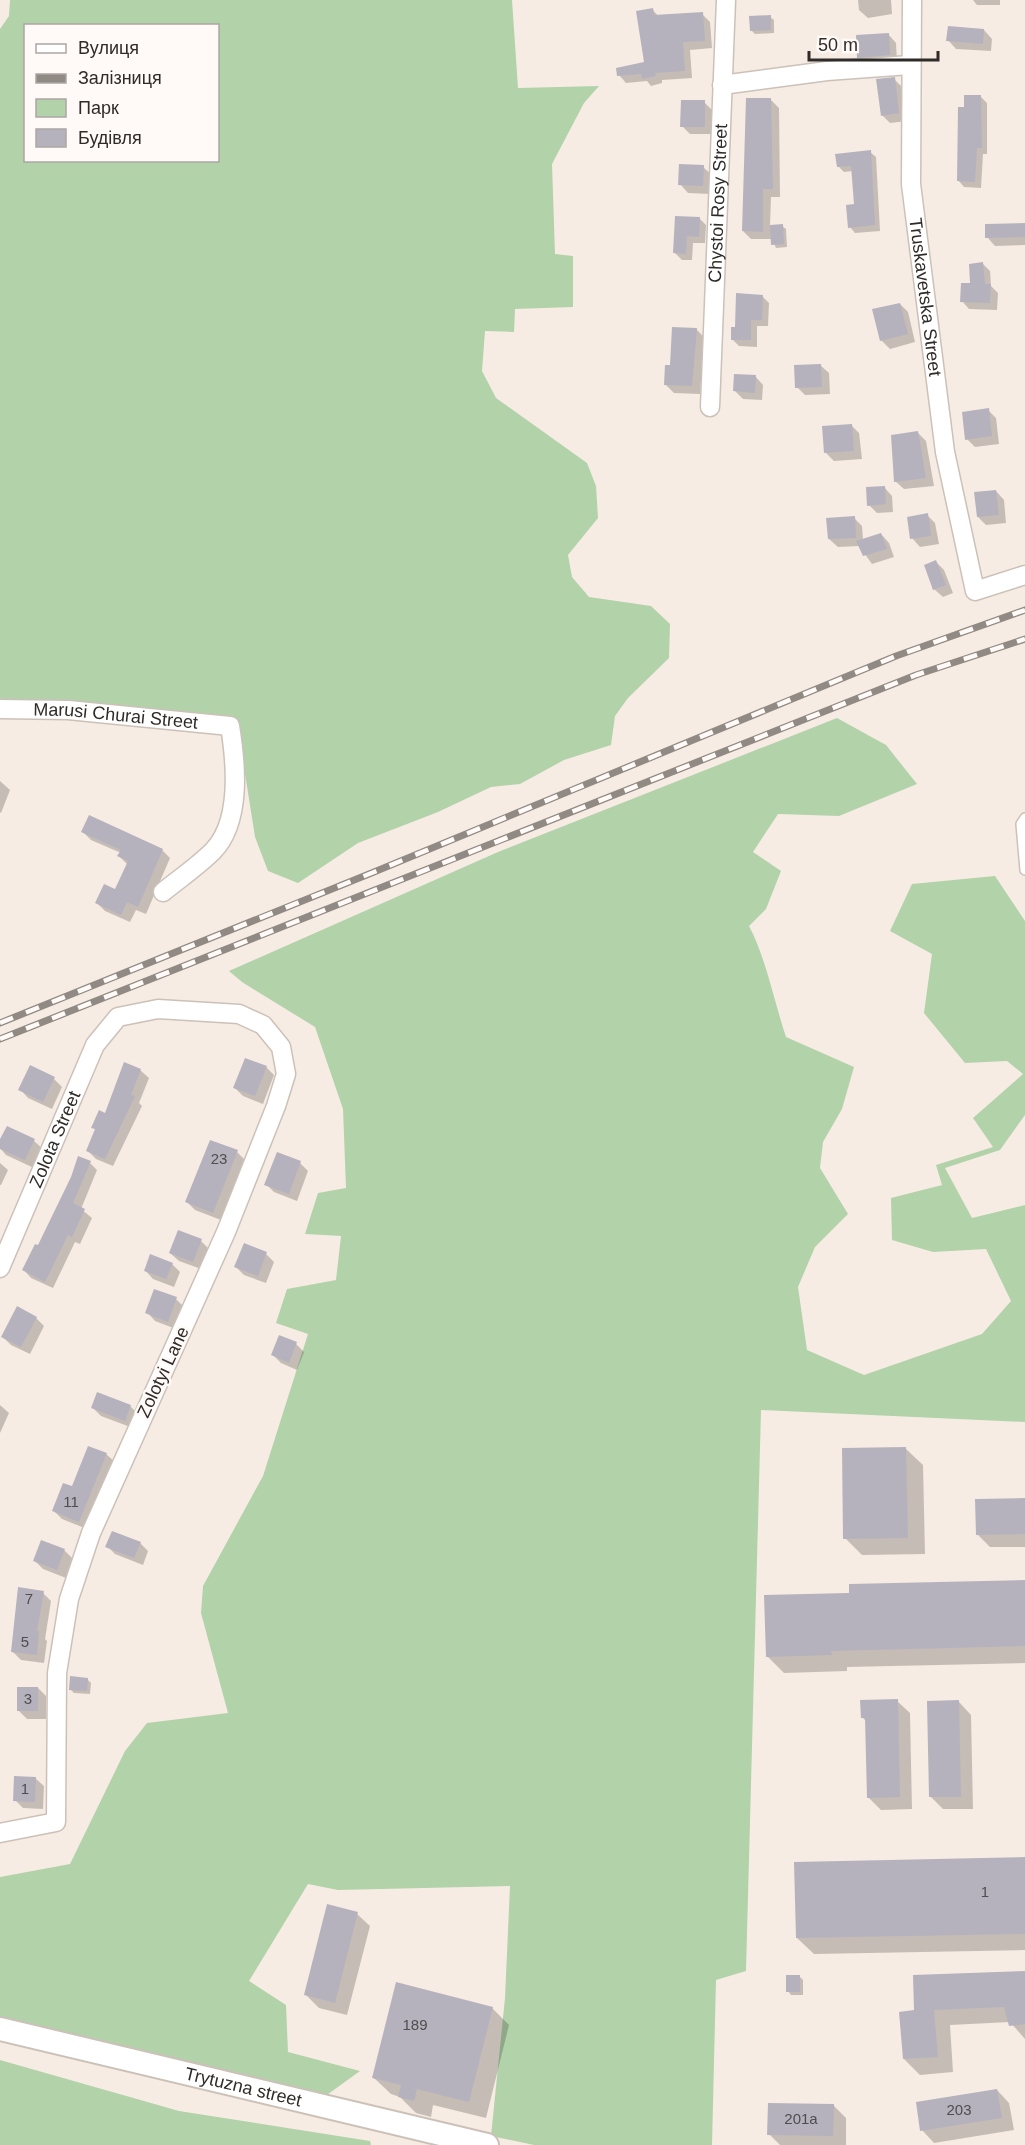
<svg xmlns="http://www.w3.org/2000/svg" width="1025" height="2145" viewBox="0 0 1025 2145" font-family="Arial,sans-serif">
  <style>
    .green { fill: #b2d2aa; fill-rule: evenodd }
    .shadow { fill: #0003 }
    .building { fill: #b5b2be }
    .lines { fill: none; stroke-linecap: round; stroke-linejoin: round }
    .service-casing { stroke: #ccc1b9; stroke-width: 12 }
    .minor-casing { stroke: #ccc1b9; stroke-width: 21 }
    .tertiary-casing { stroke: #ccc1b9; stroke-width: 26 }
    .service { stroke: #fff; stroke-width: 9 }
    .minor { stroke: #fff; stroke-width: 18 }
    .tertiary { stroke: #fff; stroke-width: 22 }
    .rail-casing { stroke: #918a84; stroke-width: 7 }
    .rail { stroke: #fffaf7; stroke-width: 4.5; stroke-dasharray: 14; stroke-linecap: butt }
    .labels { text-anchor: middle; stroke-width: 5; stroke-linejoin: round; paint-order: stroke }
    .number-label { font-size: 15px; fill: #504d4e }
    .street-label { font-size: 18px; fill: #2f2b28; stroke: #fffaf7 }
  </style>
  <rect width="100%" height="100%" fill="#f7ece3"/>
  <!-- green -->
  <g class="green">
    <path d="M 10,0 L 512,0 L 518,88 L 599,86 L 584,103 L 552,164 L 555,254 L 573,256 L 573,307 L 515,309 L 514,332 L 485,331 L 482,371 L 496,398 L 587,463 L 596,486 L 598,518 L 568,555 L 572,577 L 589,597 L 651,606 L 670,624 L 669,658 L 628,698 L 615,716 L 611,745 L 564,760 L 520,784 L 491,787 L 438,812 L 358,843 L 298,883 L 268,871 L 255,837 L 237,723 L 0,705 L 0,29 L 9,16 ZM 26,26 L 218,26 L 218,160 L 26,160 Z"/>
    <path d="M 837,718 L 886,745 L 917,784 L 839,816 L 778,814 L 753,852 L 781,871 L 766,909 L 749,926 C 766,958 774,1001 786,1037 L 854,1067 L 842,1109 L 823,1142 L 820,1168 L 848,1214 L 815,1247 L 798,1287 L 807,1350 L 864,1375 L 982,1334 L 1011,1301 L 986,1249 L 933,1252 L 892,1240 L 891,1198 L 942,1185 L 936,1165 L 993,1147 L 973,1118 L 1023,1074 L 1007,1061 L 965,1063 L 924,1013 L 932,954 L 890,931 L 912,884 L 995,876 L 1025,921 L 1025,1115 L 1000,1150 L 945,1168 L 972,1218 L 1025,1205 L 1025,1422 L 761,1410 L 746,1971 L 716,1980 L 712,2145 L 534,2145 L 491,2136 L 505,1998 L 510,1886 L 338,1890 L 308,1884 L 249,1981 L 286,2005 L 288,2052 L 360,2071 L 324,2097 L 0,2017 L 0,1877 L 70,1864 L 125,1751 L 147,1723 L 228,1713 L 201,1613 L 203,1586 L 263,1476 L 308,1334 L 276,1323 L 287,1289 L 336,1280 L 341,1236 L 305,1234 L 318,1193 L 346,1188 L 343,1109 L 315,1027 L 242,982 L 229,971 L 498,852 Z"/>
    <polygon points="0,2060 179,2111 370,2141 371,2145 0,2145"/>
  </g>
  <!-- shadow -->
  <g class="shadow">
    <polygon points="858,0 891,0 892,14 868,18 859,10"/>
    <polygon points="973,0 1000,0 1000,5 977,5"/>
    <polygon points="653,10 659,17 702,14 710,22 712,48 690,50 692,78 662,80 662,83 651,86 647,81 626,83 619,75 645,63"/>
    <polygon points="770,17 774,20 774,33 755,34 751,30"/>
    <polygon points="984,30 992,39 991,51 956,49 948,40"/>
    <polygon points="888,34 896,43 897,63 866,65 858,57"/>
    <polygon points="894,79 902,87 907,121 890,123 882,115"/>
    <polygon points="981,97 987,103 987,154 983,154 981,188 964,187 958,180"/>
    <polygon points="770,99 779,108 780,197 771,197 770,226 782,226 786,229 787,247 776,248 772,239 751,239 743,231"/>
    <polygon points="704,102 712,110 712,134 690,134 682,126"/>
    <polygon points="870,152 876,157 880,231 855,233 850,227 856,205 853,171 844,172 838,166"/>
    <polygon points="703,167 712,175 711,194 688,193 680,184"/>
    <polygon points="699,218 706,225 705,243 693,243 692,260 682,260 675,253"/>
    <polygon points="1025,225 1025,245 995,246 987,237"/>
    <polygon points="983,264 990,271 991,286 998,293 997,310 969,309 962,301"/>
    <polygon points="762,296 769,303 768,326 757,326 757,347 739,346 732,339 736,328"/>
    <polygon points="900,304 908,312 915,342 890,349 881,340"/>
    <polygon points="696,329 704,337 700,394 674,393 666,385 671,367"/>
    <polygon points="820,365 829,373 830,394 805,395 797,387"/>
    <polygon points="755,376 763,385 762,400 743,399 735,391"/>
    <polygon points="988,410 996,418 999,444 975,447 967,439"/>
    <polygon points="851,425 859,433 862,459 834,461 826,453"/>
    <polygon points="918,433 926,441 934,486 904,489 895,481"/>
    <polygon points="884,487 892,496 893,512 877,513 869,505"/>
    <polygon points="996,491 1004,500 1006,523 986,525 978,517"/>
    <polygon points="927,515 935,523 939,544 920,547 912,538"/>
    <polygon points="854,518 862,526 863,540 881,534 889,543 894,557 872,564 859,546 838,547 829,539"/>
    <polygon points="936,562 944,570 953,593 943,597 934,589"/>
    <polygon points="0,781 10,790 1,813 0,812"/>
    <polygon points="83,832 162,850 170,858 146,914 136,910 130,922 105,911 97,903 116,891 128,865 119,856 121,853 91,840"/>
    <polygon points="266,1067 274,1075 263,1104 243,1096 235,1088"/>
    <polygon points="140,1070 149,1078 139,1103 142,1106 113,1166 96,1159 88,1151 96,1131 93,1127 106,1115"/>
    <polygon points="54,1079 62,1087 52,1109 28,1098 20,1089"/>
    <polygon points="7,1128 34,1141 43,1149 34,1168 6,1155 0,1148"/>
    <polygon points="237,1152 245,1160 221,1220 195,1210 187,1202"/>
    <polygon points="0,1163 8,1170 1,1185 0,1185"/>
    <polygon points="90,1163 97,1170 81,1209 92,1218 80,1244 75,1242 53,1288 31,1278 24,1270"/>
    <polygon points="300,1163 308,1171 297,1201 274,1192 266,1184"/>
    <polygon points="201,1241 209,1249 201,1269 179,1261 170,1253"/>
    <polygon points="266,1254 274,1262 266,1283 244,1275 236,1267"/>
    <polygon points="172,1264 180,1272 174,1287 153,1279 145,1270"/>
    <polygon points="176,1299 184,1307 176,1329 155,1321 147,1312"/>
    <polygon points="36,1318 44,1326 30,1354 11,1345 3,1337"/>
    <polygon points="296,1344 304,1352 297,1370 281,1363 273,1355"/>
    <polygon points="0,1405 9,1413 0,1433"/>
    <polygon points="130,1406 138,1414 133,1428 101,1416 93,1408"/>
    <polygon points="906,1449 923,1465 925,1554 862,1555 845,1538"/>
    <polygon points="106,1454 115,1462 87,1529 62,1519 54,1511"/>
    <polygon points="1025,1500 1025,1547 990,1547 978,1535"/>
    <polygon points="42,1542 65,1551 73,1559 66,1578 43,1569 35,1561"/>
    <polygon points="140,1543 148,1551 143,1565 115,1554 107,1546"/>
    <polygon points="1025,1582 1025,1663 847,1667 847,1671 784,1673 767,1656 851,1594"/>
    <polygon points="43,1593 51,1601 45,1639 47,1641 44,1663 21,1660 13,1652"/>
    <polygon points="87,1679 91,1683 90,1694 74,1693 70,1689"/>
    <polygon points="38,1688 46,1696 46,1719 27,1719 19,1711"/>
    <polygon points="897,1701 910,1713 912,1809 881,1810 868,1797 867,1722 862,1717"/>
    <polygon points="959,1702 971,1715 973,1809 943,1809 931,1797"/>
    <polygon points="35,1778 44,1786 43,1809 23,1808 15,1800"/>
    <polygon points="1025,1859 1025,1950 814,1954 797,1938"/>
    <polygon points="357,1914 370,1926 347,2015 319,2008 306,1995"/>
    <polygon points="1025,1973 1025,2039 1010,2022 950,2025 953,2072 920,2075 904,2059 916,2012"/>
    <polygon points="799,1976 803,1980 803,1995 791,1995 788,1991"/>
    <polygon points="492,2008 509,2025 486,2118 433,2105 431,2117 416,2113 400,2097 391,2094 374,2078"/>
    <polygon points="997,2090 1009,2103 1014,2130 934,2143 922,2130"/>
    <polygon points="833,2105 846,2118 846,2145 780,2145 769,2134"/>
  </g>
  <!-- building -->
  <g class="building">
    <polygon points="653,8 654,15 703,12 705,41 683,42 685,71 655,73 656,76 642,79 641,74 617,76 616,68 644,62 636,11"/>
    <polygon points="771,15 771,30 750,31 749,16"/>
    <polygon points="948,26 984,29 983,44 946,41"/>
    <polygon points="889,33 890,55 857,58 856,35"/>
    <polygon points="895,77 899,113 881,116 876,79"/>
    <polygon points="964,95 981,95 982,148 977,148 975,182 957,181 958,107 964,107"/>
    <polygon points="746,98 771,98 773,189 763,189 763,232 742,231"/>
    <polygon points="681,100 705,100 705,127 680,127"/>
    <polygon points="871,150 875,225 848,228 846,205 854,204 851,166 837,167 835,154"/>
    <polygon points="679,164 704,165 703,186 678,185"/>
    <polygon points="675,216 700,217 699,237 687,236 686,254 673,253"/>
    <polygon points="1025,223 1025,237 985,238 985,224"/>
    <polygon points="783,224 784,244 771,245 770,225"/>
    <polygon points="983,262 985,284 991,284 990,303 960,302 961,283 970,283 969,264"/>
    <polygon points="736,293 763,295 762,320 751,320 751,340 731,340 731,327 735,327"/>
    <polygon points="900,303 908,334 880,341 872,309"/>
    <polygon points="672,327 697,328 692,386 664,385 665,365 670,365"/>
    <polygon points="821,364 822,387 795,388 794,365"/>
    <polygon points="734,374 756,375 755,393 733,391"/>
    <polygon points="989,408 992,436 965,440 962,412"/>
    <polygon points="852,424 854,451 824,453 822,426"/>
    <polygon points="918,431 926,478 894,482 891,435"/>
    <polygon points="885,486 886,504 867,506 866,487"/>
    <polygon points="996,490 999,515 977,517 974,492"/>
    <polygon points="928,513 931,536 910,539 907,517"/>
    <polygon points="855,516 856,538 828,539 826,518"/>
    <polygon points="881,533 887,549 863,556 856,541"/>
    <polygon points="936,560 946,585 933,590 924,565"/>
    <polygon points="89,815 163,849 138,907 127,902 121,915 95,903 104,884 115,889 128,861 117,856 121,850 81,832"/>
    <polygon points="245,1058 267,1066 255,1096 233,1088"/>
    <polygon points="124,1062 141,1069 131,1095 135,1096 105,1159 86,1151 95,1129 91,1128 99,1110 105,1113"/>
    <polygon points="30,1065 55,1077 43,1102 18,1090"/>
    <polygon points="7,1126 35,1139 25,1160 0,1149 0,1139"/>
    <polygon points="210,1140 238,1150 213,1213 185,1202"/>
    <polygon points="277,1152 301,1161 289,1194 264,1185"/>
    <polygon points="78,1156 91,1161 73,1203 85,1209 72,1237 68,1235 45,1282 22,1270 35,1244 38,1245 71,1177"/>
    <polygon points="178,1230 202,1239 193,1262 169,1253"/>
    <polygon points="244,1243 267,1252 258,1276 234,1267"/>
    <polygon points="150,1254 173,1263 166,1279 144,1271"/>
    <polygon points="154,1289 177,1297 168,1322 145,1313"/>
    <polygon points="17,1306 37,1317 21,1347 1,1337"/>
    <polygon points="279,1335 297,1342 289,1363 271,1355"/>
    <polygon points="97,1392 131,1405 125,1421 91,1408"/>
    <polygon points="88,1446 107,1453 79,1522 52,1511 63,1483 72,1486"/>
    <polygon points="906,1447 908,1538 843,1539 842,1448"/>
    <polygon points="1025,1498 1025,1534 976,1535 975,1499"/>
    <polygon points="112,1531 141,1542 134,1558 105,1547"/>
    <polygon points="41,1540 65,1549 57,1570 33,1561"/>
    <polygon points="1025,1580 1025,1646 831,1651 832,1655 766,1657 764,1595 849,1593 849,1584"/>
    <polygon points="18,1587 44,1591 37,1631 39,1631 37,1655 11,1652"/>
    <polygon points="70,1676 88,1678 87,1691 69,1690"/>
    <rect x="17" y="1687" width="21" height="24"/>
    <polygon points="898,1699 900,1797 867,1798 865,1718 861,1718 860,1700"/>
    <polygon points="959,1700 961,1797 929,1797 927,1701"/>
    <polygon points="14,1776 36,1777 35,1802 13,1801"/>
    <polygon points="1025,1857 1025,1934 796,1938 794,1862"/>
    <polygon points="327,1904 358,1912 335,2003 304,1995"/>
    <polygon points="1025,1971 1025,2024 1009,2026 1004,2007 934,2010 938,2057 903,2059 899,2012 914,2010 913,1975"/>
    <rect x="786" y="1975" width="14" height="17"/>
    <polygon points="396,1982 493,2007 469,2102 417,2089 414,2101 398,2097 401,2085 372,2078"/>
    <polygon points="997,2089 1002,2118 920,2131 916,2102"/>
    <polygon points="768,2103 834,2104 833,2136 767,2135"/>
  </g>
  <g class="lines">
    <!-- service casing -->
    <g class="service-casing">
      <polyline id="service" points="1025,818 1021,824 1025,870"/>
    </g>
    <!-- minor casing -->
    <g class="minor-casing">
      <g id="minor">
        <path id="s1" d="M 912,0 L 911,184 L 945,452 L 975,591 L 1025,575"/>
        <polyline points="722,85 827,71 910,65"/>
        <path id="s2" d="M 710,407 L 726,0"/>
        <path id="s3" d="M 0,709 L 68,710 L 230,726 C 236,763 242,821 213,851 C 198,866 179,879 163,892"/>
        <path id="s4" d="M 0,1268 L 95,1045 L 118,1017 L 158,1009 L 239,1014 L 263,1025 L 281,1047 L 286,1074 L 276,1106 L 226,1232 L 91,1533 L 69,1599 L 57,1673 L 56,1822 L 0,1833"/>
      </g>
    </g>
    <!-- tertiary casing -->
    <g class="tertiary-casing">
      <g id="tertiary">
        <path id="s5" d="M 0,2029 L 487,2145"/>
      </g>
    </g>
    <!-- service -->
    <use href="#service" class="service"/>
    <!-- minor -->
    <use href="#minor" class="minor"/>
    <!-- tertiary -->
    <use href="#tertiary" class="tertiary"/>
    <!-- rail casing -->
    <g class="rail-casing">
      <g id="rail">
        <polyline points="0,1023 374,872 896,656 1025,610"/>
        <polyline points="0,1039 916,675 1025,639"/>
      </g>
    </g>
    <!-- rail -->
    <use href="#rail" class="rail"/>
  </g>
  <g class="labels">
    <!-- number labels -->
    <g class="number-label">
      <text x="219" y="1164">23</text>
      <text x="71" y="1507">11</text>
      <text x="29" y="1604">7</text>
      <text x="25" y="1647">5</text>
      <text x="28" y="1704">3</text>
      <text x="25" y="1794">1</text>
      <text x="985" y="1897">1</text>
      <text x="415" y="2030">189</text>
      <text x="959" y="2115">203</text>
      <text x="801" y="2124">201а</text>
    </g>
    <!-- street labels -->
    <g class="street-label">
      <text dy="6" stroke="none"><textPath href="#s2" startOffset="204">Chystoi Rosy Street</textPath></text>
      <text dy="6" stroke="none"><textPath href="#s1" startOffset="298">Truskavetska Street</textPath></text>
      <text dy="6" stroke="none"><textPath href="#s3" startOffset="116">Marusi Churai Street</textPath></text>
      <text dy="6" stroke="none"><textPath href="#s4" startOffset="140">Zolota Street</textPath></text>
      <text transform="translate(163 1372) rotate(-65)" y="6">Zolotyi Lane</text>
      <text dy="6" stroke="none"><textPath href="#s5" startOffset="250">Trytuzna street</textPath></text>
    </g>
  </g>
  <!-- legend -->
  <rect x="24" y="24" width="195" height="138" fill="#fffaf7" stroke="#aca7a4" stroke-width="1.5"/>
  <rect x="36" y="44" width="30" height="9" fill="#ffffff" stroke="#aca7a4" stroke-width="1.5"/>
  <text x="78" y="54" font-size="18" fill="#2f2b28">Вулиця</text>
  <rect x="36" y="74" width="30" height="9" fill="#918a84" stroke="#aca7a4" stroke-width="1.5"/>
  <text x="78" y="84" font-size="18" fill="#2f2b28">Залізниця</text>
  <rect x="36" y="99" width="30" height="18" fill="#b2d2aa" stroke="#aca7a4" stroke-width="1.5"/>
  <text x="78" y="114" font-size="18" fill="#2f2b28">Парк</text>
  <rect x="36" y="129" width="30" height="18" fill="#b5b2be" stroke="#aca7a4" stroke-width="1.5"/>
  <text x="78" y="144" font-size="18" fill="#2f2b28">Будівля</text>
  <!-- scale -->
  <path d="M809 51v9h129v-9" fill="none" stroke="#2f2b28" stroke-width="3"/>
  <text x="818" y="51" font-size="18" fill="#2f2b28" stroke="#fffaf7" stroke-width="4.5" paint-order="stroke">50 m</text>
</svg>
